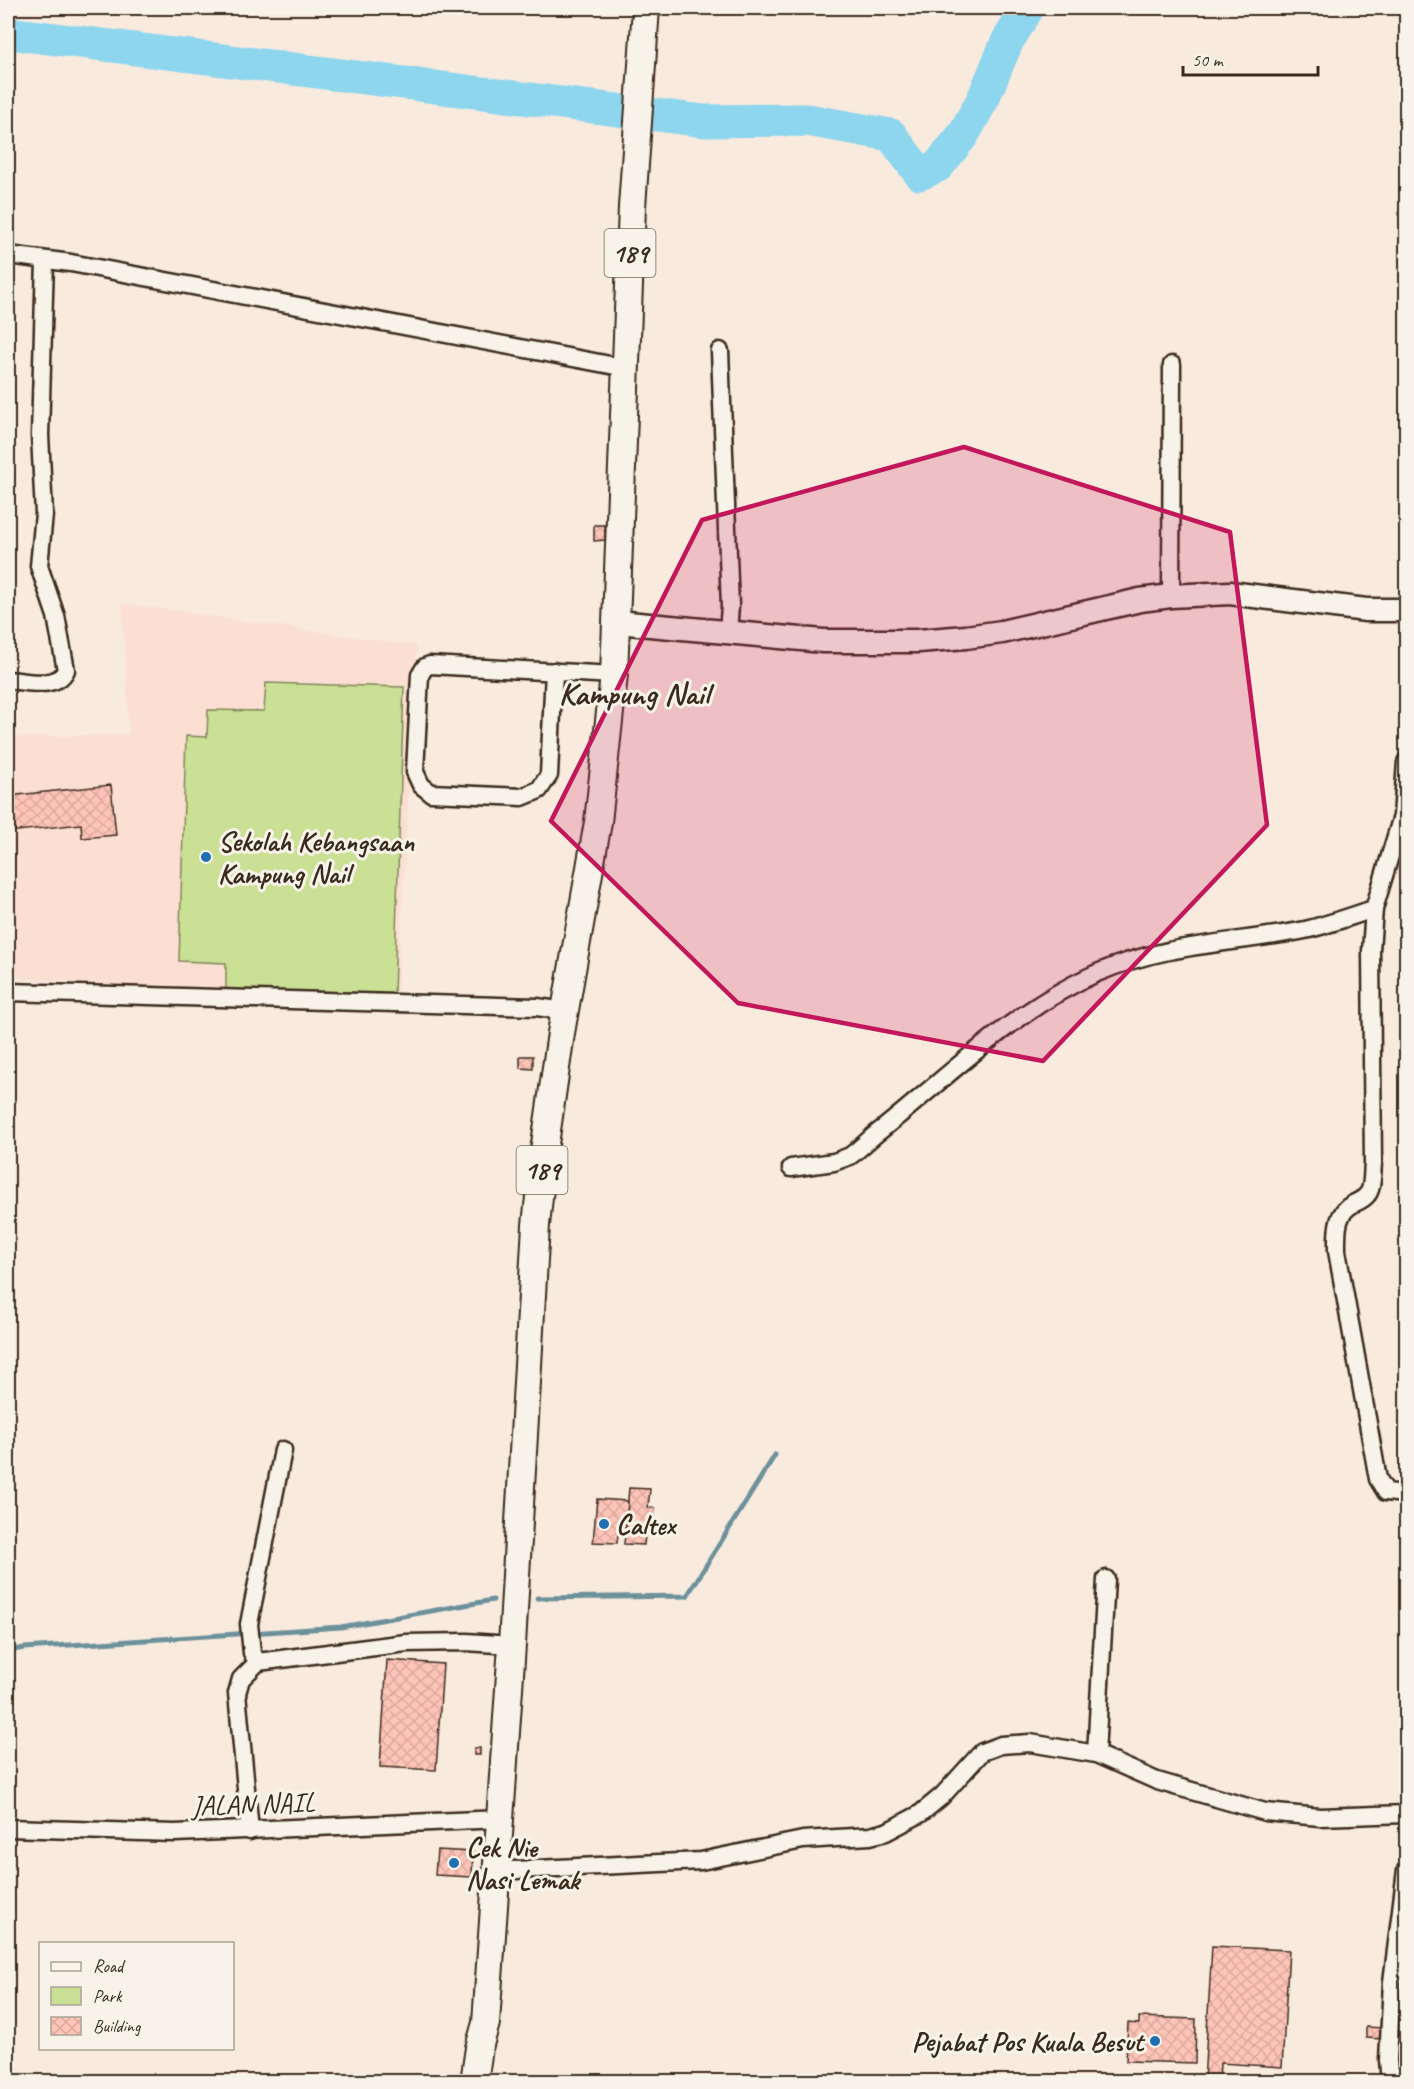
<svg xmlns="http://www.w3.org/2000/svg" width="1414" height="2089" viewBox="0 0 1414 2089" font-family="Caveat,sans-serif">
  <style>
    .built { fill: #fbdfd3 }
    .green { fill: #cae095; stroke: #82855a; stroke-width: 1.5 }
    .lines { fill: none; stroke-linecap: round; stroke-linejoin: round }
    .stream { stroke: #6c919b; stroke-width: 5 }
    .river { stroke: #8dd6ee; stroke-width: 33 }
    .building { fill: url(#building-cross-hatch); stroke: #3b2a1e; stroke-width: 1.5 }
    .street-casing { stroke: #3b2a1e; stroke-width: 21 }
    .secondary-casing { stroke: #3b2a1e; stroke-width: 27 }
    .primary-casing { stroke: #3b2a1e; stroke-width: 30 }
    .street { stroke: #f7f3e8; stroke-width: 16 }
    .secondary { stroke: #f7f3e8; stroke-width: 22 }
    .primary { stroke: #f7f3e8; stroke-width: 26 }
    .marked { fill: #c2185b; fill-opacity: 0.2; stroke: #c2185b; stroke-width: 4.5; stroke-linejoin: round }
    .poi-dot { fill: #1f6fb2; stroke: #f7f3e8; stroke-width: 2 }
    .labels { text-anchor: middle; stroke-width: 6; stroke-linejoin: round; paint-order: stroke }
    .shield { fill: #f7f3e8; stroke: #73665b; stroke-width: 1.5 }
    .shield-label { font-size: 27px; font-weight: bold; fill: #3b2a1e }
    .poi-label { font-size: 28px; font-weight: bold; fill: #3b2a1e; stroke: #f7f3e8; text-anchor: start }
    .street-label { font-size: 28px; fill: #3b2a1e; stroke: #f7f3e8 }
    .quarter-label { font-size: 32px; font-weight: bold; fill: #3b2a1e; stroke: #f7f3e8 }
  </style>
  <defs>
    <pattern id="building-cross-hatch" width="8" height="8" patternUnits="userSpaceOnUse" patternTransform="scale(1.5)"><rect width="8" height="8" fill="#ffc4b8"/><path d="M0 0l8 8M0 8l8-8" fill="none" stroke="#dba99e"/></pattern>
  </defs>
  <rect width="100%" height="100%" fill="#f9eade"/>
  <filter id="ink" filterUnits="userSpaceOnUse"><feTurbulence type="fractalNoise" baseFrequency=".0167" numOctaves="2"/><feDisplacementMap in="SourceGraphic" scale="12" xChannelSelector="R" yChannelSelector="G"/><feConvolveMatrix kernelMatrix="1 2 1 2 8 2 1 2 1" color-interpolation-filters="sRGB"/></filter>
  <g filter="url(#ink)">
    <!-- built -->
    <polygon class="built" points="122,603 417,646 397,997 229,994 8,977 8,737 129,734"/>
    <!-- green -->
    <polygon class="green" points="266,683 404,687 394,994 226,990 226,963 179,961 186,736 207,737 208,710 264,711"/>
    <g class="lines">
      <!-- stream -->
      <g class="stream">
        <polyline points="537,1598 687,1596 775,1455"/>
        <polyline points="8,1651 24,1648 341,1627 493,1600"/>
      </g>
      <!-- river -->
      <polyline class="river" points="8,33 704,121 807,120 891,135 920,174 938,166 963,135 983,99 1007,42 1028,8"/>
    </g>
    <!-- building -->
    <g class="building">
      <polygon points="594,525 605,525 605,540 594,541"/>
      <polygon points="111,785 116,835 82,838 81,824 8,832 8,796"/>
      <polygon points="520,1056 533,1056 533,1069 520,1068"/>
      <polygon points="629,1488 650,1489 648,1507 655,1508 652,1535 645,1535 644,1545 624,1544"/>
      <polygon points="597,1499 628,1501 626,1527 619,1526 617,1543 593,1542"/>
      <polygon points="387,1660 443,1664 436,1770 380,1767"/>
      <rect x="474" y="1748" width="6" height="7"/>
      <polygon points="437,1850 473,1852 472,1877 435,1875"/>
      <polygon points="1212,1946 1289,1950 1282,2067 1220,2063 1219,2082 1204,2082"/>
      <polygon points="1139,2017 1196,2019 1195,2063 1126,2061 1128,2023 1139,2024"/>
      <polygon points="1366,2027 1383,2028 1382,2039 1366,2038"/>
    </g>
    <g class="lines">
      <!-- street casing -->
      <g class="street-casing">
        <g id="street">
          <polyline points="8,255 71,263 626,368"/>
          <polyline points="720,351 730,606 728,632"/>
          <polyline points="1171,596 1172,365"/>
          <polyline points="554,671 549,775 539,790 522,797 431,793 421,785 415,772 420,675 425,667 430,665 614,675"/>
          <path d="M 8,680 C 26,681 57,690 66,670 L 56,616 L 39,566 L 44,514 L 40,435 L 45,260"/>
          <path d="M 1406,762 L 1402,816 L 1374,909 L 1371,951 L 1373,1163 C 1372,1172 1373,1185 1369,1192 C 1366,1198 1359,1201 1353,1204 C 1335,1213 1337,1234 1337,1251 L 1378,1479 L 1386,1492 L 1406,1494"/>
          <polyline points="8,992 537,1007 565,1011"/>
          <path d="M 791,1168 L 834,1162 L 850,1156 C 861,1148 870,1138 881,1130 C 950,1075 1015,1009 1097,973 C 1166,943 1233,944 1305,930 C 1328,925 1351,916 1374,909"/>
          <polyline points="283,1450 249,1624 252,1653 258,1662 406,1643 466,1642 512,1645"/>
          <polyline points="1096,1754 1106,1579"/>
          <polyline points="8,1828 175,1833 501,1819"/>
          <polyline points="250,1831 237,1693 241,1679 258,1662"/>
          <polyline points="497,1869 516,1870 701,1861 803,1840 870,1836 886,1832 920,1814 942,1796 982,1752 1001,1745 1030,1743 1096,1754 1157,1781 1265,1812 1320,1817 1406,1814"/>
          <polyline points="1390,2082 1388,2060 1392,1982 1406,1870"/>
        </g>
      </g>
      <!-- secondary casing -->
      <g class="secondary-casing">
        <polyline id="secondary" points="617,622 823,641 918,641 966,637 1002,632 1140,600 1171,596 1230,593 1366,610 1406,610"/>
      </g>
      <!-- primary casing -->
      <g class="primary-casing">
        <g id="primary">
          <polyline points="474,2082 479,2048 486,2023 512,1645 536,1225 544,1151 561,1033 598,822 614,675 632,207 646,8"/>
          <polyline points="1397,2082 1406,2079"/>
        </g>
      </g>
      <!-- street -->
      <use href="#street" class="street"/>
      <!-- secondary -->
      <use href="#secondary" class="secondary"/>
      <!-- primary -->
      <use href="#primary" class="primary"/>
    </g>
  </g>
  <!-- marked area -->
  <path class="marked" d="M 964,447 L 1230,532 L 1267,825 L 1043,1061 L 738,1003 L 551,821 L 702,520 Z"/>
  <!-- markers -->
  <g class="poi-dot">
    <circle cx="206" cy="857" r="6"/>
    <circle cx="604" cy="1524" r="6"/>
    <circle cx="454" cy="1863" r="6"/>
    <circle cx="1155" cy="2041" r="6"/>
  </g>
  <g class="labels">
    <!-- shield labels -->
    <g class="shield">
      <rect x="604.5" y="229" width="51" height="48" rx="4.5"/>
      <rect x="516.5" y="1146" width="51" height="48" rx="4.5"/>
    </g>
    <g class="shield-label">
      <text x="630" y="262">189</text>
      <text x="542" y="1179">189</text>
    </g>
    <!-- poi labels -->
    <g class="poi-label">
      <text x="218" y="851">Sekolah Kebangsaan<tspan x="218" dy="32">Kampung Nail</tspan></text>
      <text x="616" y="1534">Caltex</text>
      <text x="466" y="1857">Cek Nie<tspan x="466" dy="32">Nasi Lemak</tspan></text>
      <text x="1143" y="2051" text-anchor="end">Pejabat Pos Kuala Besut</text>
    </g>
    <!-- street labels -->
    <g class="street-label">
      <text transform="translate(253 1803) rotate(-2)" y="10">JALAN NAIL</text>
    </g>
    <!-- quarter labels -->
    <g class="quarter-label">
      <text x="634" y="704">Kampung Nail</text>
    </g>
  </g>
  <!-- margin -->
  <rect width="1414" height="2089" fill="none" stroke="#f7f3e8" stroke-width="30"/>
  <rect x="15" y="15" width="1384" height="2059" fill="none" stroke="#3b2a1e" stroke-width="2" filter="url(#ink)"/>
  <!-- legend -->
  <rect x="39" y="1942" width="195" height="108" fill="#f7f3e8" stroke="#aca397" stroke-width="1.5"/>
  <rect x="51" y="1962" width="30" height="9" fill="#f7f3e8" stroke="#aca397" stroke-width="1.5"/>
  <text x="93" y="1972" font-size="18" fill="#3b2a1e">Road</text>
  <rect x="51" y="1987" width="30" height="18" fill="#cae095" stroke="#aca397" stroke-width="1.5"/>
  <text x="93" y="2002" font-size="18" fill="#3b2a1e">Park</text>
  <rect x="51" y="2017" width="30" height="18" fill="url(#building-cross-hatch)" stroke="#aca397" stroke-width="1.5"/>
  <text x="93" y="2032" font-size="18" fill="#3b2a1e">Building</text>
  <!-- scale -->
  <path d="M1183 66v9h135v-9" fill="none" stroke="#3b2a1e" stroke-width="3"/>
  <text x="1192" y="66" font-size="18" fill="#3b2a1e" stroke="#f7f3e8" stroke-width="4.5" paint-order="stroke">50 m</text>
</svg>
